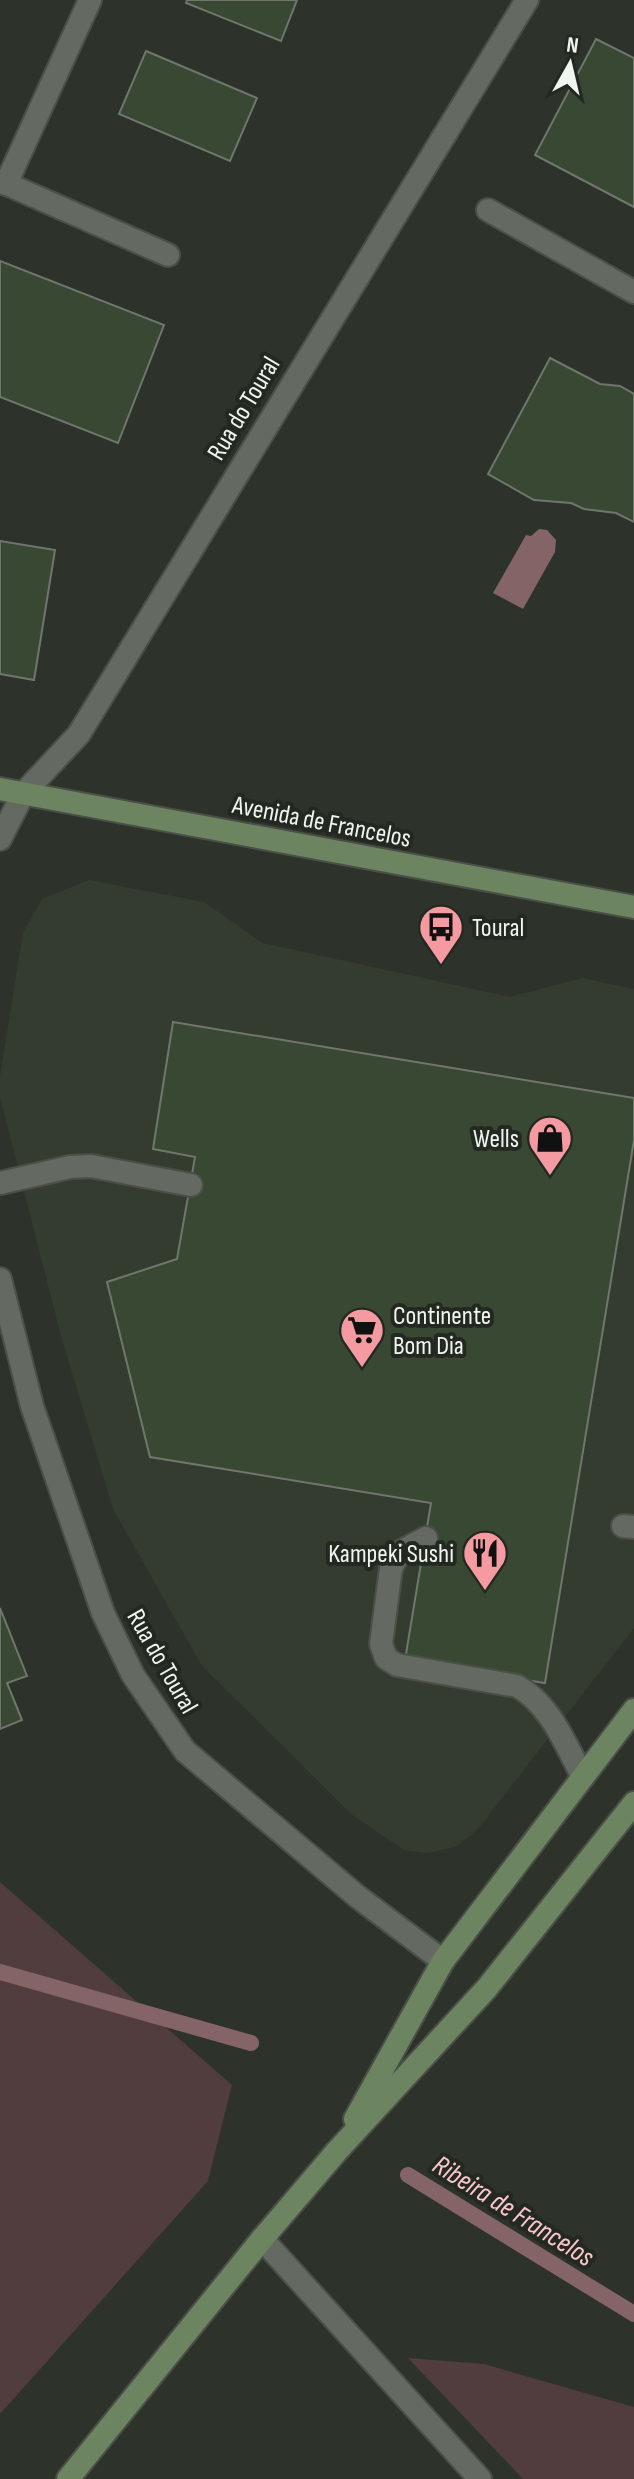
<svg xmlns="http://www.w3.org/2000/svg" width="634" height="2479" viewBox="0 0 634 2479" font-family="'Sofia Sans Condensed',sans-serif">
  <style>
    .built { fill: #343c30 }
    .green { fill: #513d3e }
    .water { fill: #846466 }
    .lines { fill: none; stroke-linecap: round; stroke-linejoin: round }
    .stream { stroke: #846466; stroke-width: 16 }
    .building { fill: #394832; stroke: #70766d; stroke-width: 2 }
    .service-casing { stroke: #4a4f48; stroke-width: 26 }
    .minor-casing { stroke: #4a4f48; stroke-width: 26 }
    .secondary-casing { stroke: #4a4f48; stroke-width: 26 }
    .service { stroke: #646961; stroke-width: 22 }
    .minor { stroke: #646961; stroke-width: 22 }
    .secondary { stroke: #6c8560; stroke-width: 22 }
    .labels { text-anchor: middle; stroke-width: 8; stroke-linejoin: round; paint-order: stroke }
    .street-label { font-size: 26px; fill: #f1f5f0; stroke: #232821 }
    .poi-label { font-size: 26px; fill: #f1f5f0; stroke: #232821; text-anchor: start }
    .water-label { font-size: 28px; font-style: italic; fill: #fac7ca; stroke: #232821 }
  </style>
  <rect width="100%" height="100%" fill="#2d322b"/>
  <!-- built -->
  <polygon class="built" points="89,880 204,902 263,943 510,997 582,978 634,989 634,1628 478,1829 456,1847 427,1853 404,1850 351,1814 202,1666 113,1509 61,1336 0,1097 0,1076 23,933 42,899"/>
  <!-- green -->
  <g class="green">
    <polygon points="0,1882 232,2085 208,2181 0,2414"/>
    <polygon points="408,2358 484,2364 634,2407 634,2479 523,2479"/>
  </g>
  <!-- water -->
  <polygon class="water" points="539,529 547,530 556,540 555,552 523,609 493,593 526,535 531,536"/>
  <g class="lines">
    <!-- stream -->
    <g class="stream">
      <polyline points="0,1972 251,2043"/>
      <polyline points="408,2175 634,2314"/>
    </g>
  </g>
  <!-- building -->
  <g class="building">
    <polygon points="187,0 297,0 281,41 186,3"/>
    <polygon points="596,39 634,58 634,207 535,155"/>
    <polygon points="146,51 257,98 230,161 119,114"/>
    <polygon points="0,261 164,325 118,443 0,397"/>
    <polygon points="550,358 600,384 620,386 634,394 634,522 616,513 584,509 571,503 534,500 488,474"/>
    <polygon points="0,541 55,550 34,680 0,674"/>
    <polygon points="173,1022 634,1098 634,1140 545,1683 405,1660 431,1503 150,1457 107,1282 177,1259 195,1157 153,1149"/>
    <polygon points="0,1608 27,1676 7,1683 22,1720 0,1729"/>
  </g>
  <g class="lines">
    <!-- service casing -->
    <g class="service-casing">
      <g id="service">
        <polyline points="0,1183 70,1167 91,1166 191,1185"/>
        <polyline points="623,1526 634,1527"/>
        <path d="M 426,1538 L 400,1552 L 391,1568 L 381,1644 L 386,1658 L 397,1665 L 517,1686 C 551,1705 565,1744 583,1777"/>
        <polyline points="262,2239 480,2479"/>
      </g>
    </g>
    <!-- minor casing -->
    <g class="minor-casing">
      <g id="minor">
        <polyline points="0,181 168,255"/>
        <polyline points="6,184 90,0"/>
        <polyline points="488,210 634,292"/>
        <polyline points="0,839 23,794 79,734 527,0"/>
        <polyline points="0,1279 32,1406 103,1613 133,1675 185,1751 358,1897 443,1961"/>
      </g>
    </g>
    <!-- secondary casing -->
    <g class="secondary-casing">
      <g id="secondary">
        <polyline points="0,789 634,907"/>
        <polyline points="355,2119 443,1961 634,1710"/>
        <polyline points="68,2479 262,2239 337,2151 487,1988 634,1803"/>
      </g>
    </g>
    <!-- service -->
    <use href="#service" class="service"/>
    <!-- minor -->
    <use href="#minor" class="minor"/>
    <!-- secondary -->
    <use href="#secondary" class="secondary"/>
  </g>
  <!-- icons -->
  <defs>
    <g id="bus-pin" transform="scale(2.3)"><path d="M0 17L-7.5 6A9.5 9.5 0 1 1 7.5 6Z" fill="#f49aa0" stroke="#232821"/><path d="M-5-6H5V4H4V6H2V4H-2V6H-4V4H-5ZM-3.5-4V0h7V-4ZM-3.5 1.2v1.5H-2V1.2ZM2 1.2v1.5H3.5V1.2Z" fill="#111"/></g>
    <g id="shop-pin" transform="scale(2.3)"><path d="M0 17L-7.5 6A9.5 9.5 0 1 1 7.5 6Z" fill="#f49aa0" stroke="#232821"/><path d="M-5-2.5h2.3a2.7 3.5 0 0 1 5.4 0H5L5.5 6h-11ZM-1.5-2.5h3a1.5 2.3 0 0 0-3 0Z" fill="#111"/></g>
    <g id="supermarket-pin" transform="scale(2.3)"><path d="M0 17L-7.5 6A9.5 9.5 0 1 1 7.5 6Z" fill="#f49aa0" stroke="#232821"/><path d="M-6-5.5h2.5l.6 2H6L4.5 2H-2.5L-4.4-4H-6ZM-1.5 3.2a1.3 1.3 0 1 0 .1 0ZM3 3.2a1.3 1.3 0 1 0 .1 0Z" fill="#111"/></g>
    <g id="restaurant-pin" transform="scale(2.3)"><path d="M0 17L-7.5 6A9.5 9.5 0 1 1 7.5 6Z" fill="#f49aa0" stroke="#232821"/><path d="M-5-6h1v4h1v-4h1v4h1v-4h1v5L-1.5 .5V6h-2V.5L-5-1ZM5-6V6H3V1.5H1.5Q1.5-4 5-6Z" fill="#111"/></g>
  </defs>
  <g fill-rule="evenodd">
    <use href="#bus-pin" x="441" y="927"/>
    <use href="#shop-pin" x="550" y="1138"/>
    <use href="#supermarket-pin" x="362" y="1330"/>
    <use href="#restaurant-pin" x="485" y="1553"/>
  </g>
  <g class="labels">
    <!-- street labels -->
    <g class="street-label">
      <text transform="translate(243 408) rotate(-59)" y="9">Rua do Toural</text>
      <text transform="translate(322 821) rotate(11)" y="9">Avenida de Francelos</text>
      <text transform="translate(163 1661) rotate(60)" y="9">Rua do Toural</text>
    </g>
    <!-- poi labels -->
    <g class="poi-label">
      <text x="472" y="936">Toural</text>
      <text x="519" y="1147" text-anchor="end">Wells</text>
      <text x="393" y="1324">Continente<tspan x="393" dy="30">Bom Dia</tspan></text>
      <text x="454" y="1562" text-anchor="end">Kampeki Sushi</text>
    </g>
    <!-- water labels -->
    <g class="water-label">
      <text transform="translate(514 2210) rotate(32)" y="10">Ribeira de Francelos</text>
    </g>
  </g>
  <!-- north arrow -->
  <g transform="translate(570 64) rotate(8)" stroke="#232821" stroke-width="6" paint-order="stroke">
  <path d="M0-6L14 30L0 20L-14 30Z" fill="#f1f5f0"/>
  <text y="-12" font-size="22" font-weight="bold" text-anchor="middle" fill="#f1f5f0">N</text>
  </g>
</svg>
